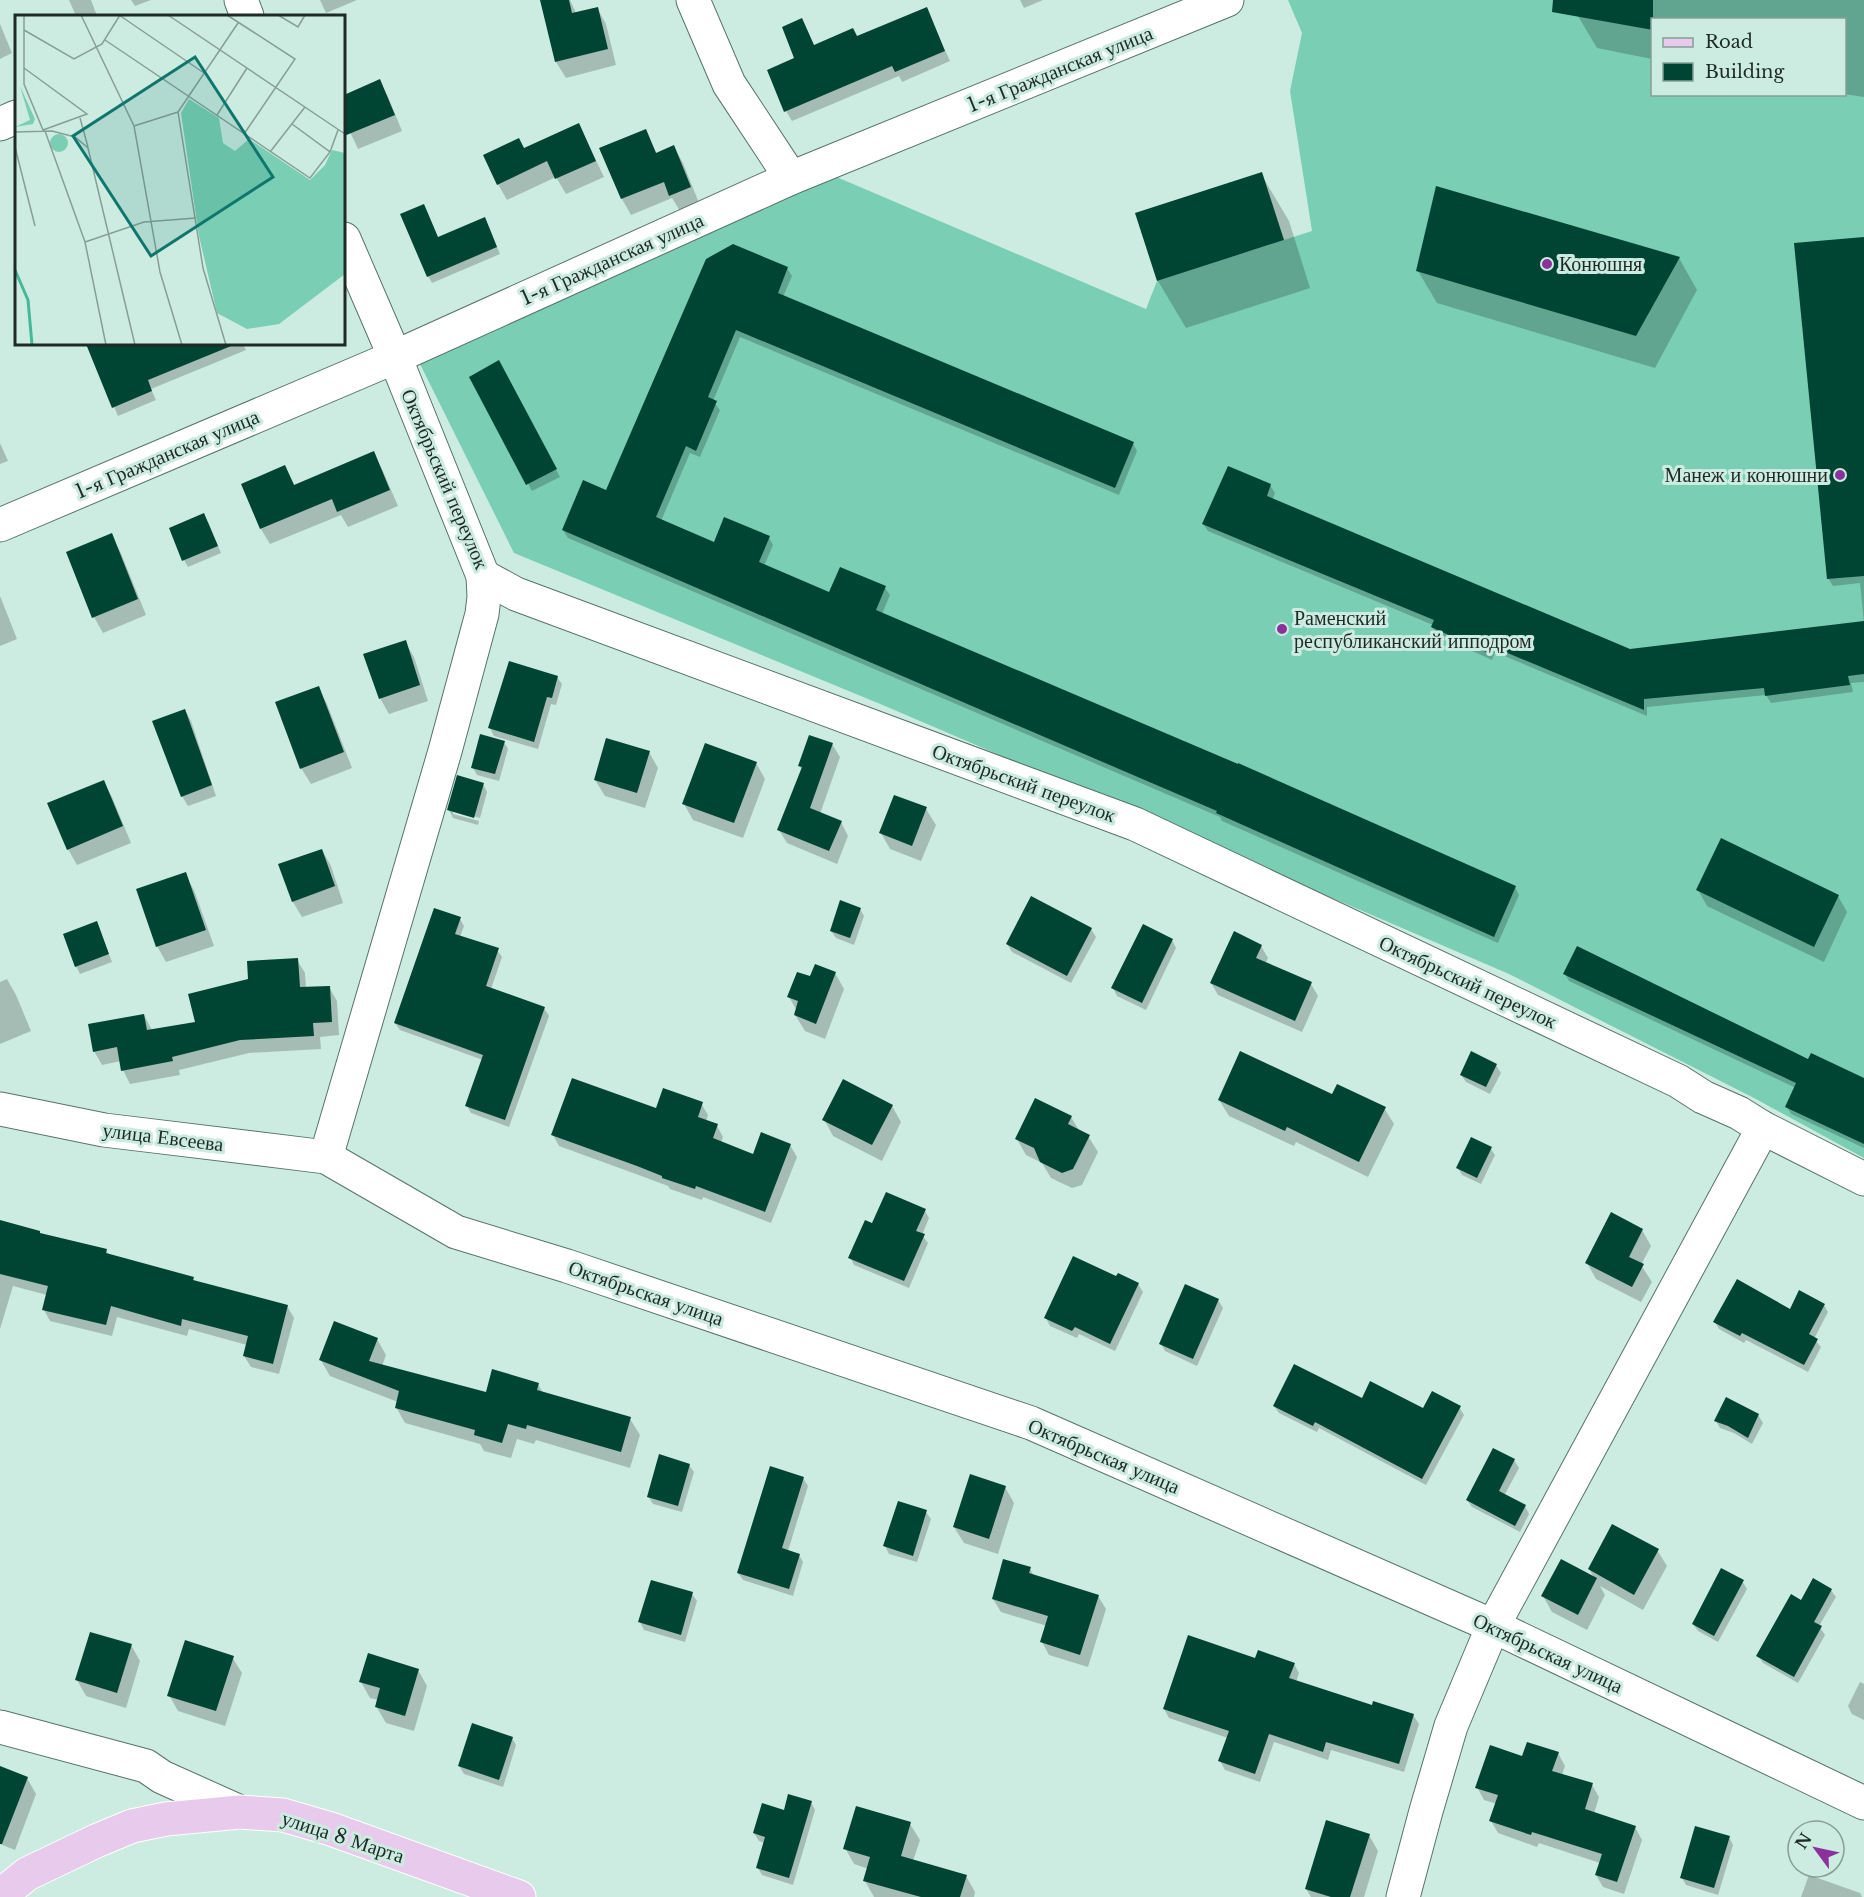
<svg xmlns="http://www.w3.org/2000/svg" width="1864" height="1897" viewBox="0 0 1864 1897" font-family="'Libre Baskerville',serif">
  <style>
    .pitch { fill: #7aceb3; fill-rule: evenodd }
    .shadow { fill: #0003 }
    .building { fill: #004434 }
    .lines { fill: none; stroke-linecap: round; stroke-linejoin: round }
    .minor-casing { stroke: #577369; stroke-width: 35 }
    .major-casing { stroke: #fff; stroke-width: 35 }
    .minor { stroke: #fff; stroke-width: 33 }
    .major { stroke: #e8cbec; stroke-width: 33 }
    .poi-dot { fill: #8c319c; stroke: #cdece1; stroke-width: 2 }
    .labels { text-anchor: middle; stroke-width: 6; stroke-linejoin: round; paint-order: stroke }
    .street-label { font-size: 20px; fill: #1e2a26; stroke: #cdece1 }
    .poi-label { font-size: 20px; fill: #1e2a26; stroke: #cdece1; text-anchor: start }
    .inset-river { fill: none; stroke: #45b898; stroke-width: 3 }
    .inset-road { fill: none; stroke: #879e96; stroke-width: 1.5 }
    .view { fill: #0f766e; fill-opacity: 0.15; stroke: #0f766e; stroke-width: 3 }
    .inset-edge { fill: none; stroke: #1e2a26; stroke-width: 3 }
  </style>
  <rect width="100%" height="100%" fill="#cdece1"/>
  <!-- pitch -->
  <path class="pitch" d="M 1288,0 L 1864,0 L 1864,1158 L 1754,1098 L 1509,974 L 885,706 L 514,553 L 420,364 L 832,175 L 1146,309 L 1157,281 L 1312,231 L 1290,91 L 1302,33 ZM 1652,20 L 1844,20 L 1844,94 L 1652,94 Z"/>
  <!-- shadow -->
  <g class="shadow">
    <polygon points="69,0 91,0 97,16 76,16"/>
    <polygon points="131,0 151,0 135,6"/>
    <polygon points="320,0 357,0 326,13"/>
    <polygon points="542,0 570,0 576,13 597,8 606,24 616,65 566,78 556,62"/>
    <polygon points="1020,0 1043,0 1024,8"/>
    <polygon points="1584,0 1864,0 1864,97 1844,94 1844,20 1652,20 1652,59 1597,48 1578,16"/>
    <polygon points="926,9 950,61 902,82 899,76 792,121 786,111 814,46 857,38"/>
    <polygon points="0,24 12,53 0,59"/>
    <polygon points="379,81 388,97 402,131 358,149 344,119 344,96"/>
    <polygon points="579,125 604,177 566,194 556,177 507,200 498,184"/>
    <polygon points="645,131 657,154 674,147 683,163 699,203 680,211 672,198 631,215 622,199 601,149"/>
    <polygon points="1261,174 1289,221 1310,288 1186,328 1158,281 1137,214"/>
    <polygon points="489,227 500,254 432,283 428,276 438,239"/>
    <polygon points="1864,239 1864,682 1851,683 1853,692 1771,703 1766,695 1647,707 1647,716 1495,652 1492,660 1437,635 1432,627 1433,625 1208,531 1203,524 1270,485 1275,493 1272,500 1630,651 1864,623 1860,583 1833,586 1828,578"/>
    <polygon points="1679,258 1697,290 1655,368 1437,303 1418,271"/>
    <polygon points="707,260 787,268 792,276 783,297 1133,443 1137,451 1119,495 740,337 713,401 720,410 700,457 690,453 661,521 715,544 769,538 773,545 764,566 830,594 885,588 890,595 882,614 1515,887 1519,895 1498,943 1222,821 1220,817 568,538 563,530 607,492"/>
    <polygon points="87,344 243,344 246,350 151,389 156,400 118,416"/>
    <polygon points="499,362 560,477 532,491 471,377"/>
    <polygon points="0,443 8,461 0,464"/>
    <polygon points="373,453 382,469 398,506 348,527 341,515 270,544 261,529 285,467 295,486"/>
    <polygon points="208,522 221,553 188,567 184,560"/>
    <polygon points="111,535 120,551 146,615 103,633 94,617"/>
    <polygon points="0,596 17,639 0,646"/>
    <polygon points="405,642 414,657 428,701 389,714 380,698"/>
    <polygon points="557,677 562,684 556,705 551,704 538,749 494,736 490,728"/>
    <polygon points="318,688 327,704 352,768 311,784 301,768"/>
    <polygon points="185,710 191,721 216,796 188,806 182,796"/>
    <polygon points="504,742 508,749 499,781 477,775 473,768"/>
    <polygon points="832,744 840,757 820,814 841,822 848,836 837,864 787,843 779,830 803,771 799,766"/>
    <polygon points="649,752 658,768 645,808 605,796 595,780"/>
    <polygon points="756,763 765,779 743,838 693,820 684,804"/>
    <polygon points="103,782 112,797 131,843 77,865 68,849"/>
    <polygon points="483,784 487,792 480,818 453,810 453,814 479,821 478,825 453,818 449,810"/>
    <polygon points="926,809 936,825 921,861 890,849 881,833"/>
    <polygon points="322,850 331,866 343,903 302,917 293,902"/>
    <polygon points="185,874 194,890 214,946 166,962 157,946"/>
    <polygon points="1698,890 1838,896 1847,912 1824,962 1707,906"/>
    <polygon points="860,909 864,916 854,945 836,938 831,931"/>
    <polygon points="460,919 464,926 460,937 497,950 502,957 491,989 544,1008 549,1016 509,1127 471,1113 467,1106 483,1060 400,1030 395,1023"/>
    <polygon points="1091,929 1096,937 1071,983 1012,952 1007,944"/>
    <polygon points="100,931 112,962 80,974 76,966"/>
    <polygon points="1172,940 1176,948 1146,1010 1117,996 1113,988"/>
    <polygon points="1261,946 1268,958 1265,964 1311,984 1318,996 1302,1032 1218,995 1211,983"/>
    <polygon points="297,960 305,973 306,988 329,987 337,1001 339,1035 320,1037 321,1049 249,1053 179,1070 180,1075 130,1084 123,1070 121,1061 102,1065 94,1051 144,1015 152,1030 197,1023 250,980"/>
    <polygon points="835,973 844,989 825,1039 805,1031 795,1015 797,1011 789,997 811,978"/>
    <polygon points="1565,974 1864,1080 1864,1148 1791,1114 1787,1107 1796,1088 1569,981"/>
    <polygon points="7,979 16,995 31,1031 0,1044 0,982"/>
    <polygon points="1496,1065 1501,1073 1490,1094 1466,1082 1461,1075"/>
    <polygon points="1333,1096 1384,1108 1394,1124 1368,1177 1296,1142 1294,1146 1229,1116 1219,1100"/>
    <polygon points="701,1103 708,1115 706,1122 717,1126 723,1137 721,1143 754,1156 790,1145 797,1157 771,1223 703,1197 702,1200 670,1189 668,1186 644,1177 559,1146 553,1135 657,1110"/>
    <polygon points="892,1106 901,1122 882,1161 833,1136 824,1119"/>
    <polygon points="1071,1117 1080,1132 1088,1136 1098,1152 1082,1185 1072,1188 1051,1178 1042,1163 1026,1155 1017,1139"/>
    <polygon points="1490,1148 1495,1155 1481,1184 1462,1175 1458,1168"/>
    <polygon points="925,1211 929,1218 922,1235 928,1243 909,1288 854,1265 850,1257 873,1225"/>
    <polygon points="0,1222 40,1234 106,1250 109,1256 193,1278 195,1282 287,1306 294,1318 279,1374 251,1367 244,1356 247,1345 189,1329 187,1336 117,1317 112,1336 50,1321 44,1310 47,1295 13,1286 0,1329"/>
    <polygon points="1642,1230 1651,1246 1641,1265 1652,1282 1641,1302 1596,1279 1587,1263"/>
    <polygon points="1116,1278 1138,1284 1143,1292 1115,1351 1079,1334 1077,1338 1050,1326 1046,1318"/>
    <polygon points="1218,1300 1223,1308 1197,1366 1165,1351 1161,1344"/>
    <polygon points="1824,1305 1828,1312 1814,1339 1821,1347 1808,1372 1746,1340 1744,1343 1719,1329 1715,1322"/>
    <polygon points="377,1339 386,1355 382,1366 487,1394 538,1384 543,1393 630,1419 640,1435 630,1468 536,1440 534,1444 517,1439 511,1458 484,1451 480,1444 405,1423 396,1407 398,1402 330,1376 320,1359"/>
    <polygon points="1362,1400 1423,1410 1459,1407 1464,1415 1426,1485 1319,1428 1317,1432 1279,1413 1274,1406"/>
    <polygon points="1758,1415 1763,1423 1752,1444 1734,1433 1720,1428 1716,1421"/>
    <polygon points="1514,1460 1519,1468 1504,1496 1525,1506 1529,1514 1520,1532 1472,1507 1467,1500"/>
    <polygon points="689,1465 694,1472 682,1512 653,1504 648,1496"/>
    <polygon points="803,1478 808,1486 788,1551 799,1555 803,1562 793,1596 743,1580 738,1573"/>
    <polygon points="1005,1487 1014,1503 998,1554 964,1543 954,1527"/>
    <polygon points="926,1512 931,1519 917,1562 889,1554 885,1546"/>
    <polygon points="1657,1550 1667,1566 1643,1610 1600,1586 1605,1595 1587,1630 1552,1612 1543,1596 1595,1579 1589,1569"/>
    <polygon points="1030,1569 1034,1576 1098,1596 1106,1609 1088,1667 1049,1655 1042,1642 1047,1626 1001,1612 993,1599"/>
    <polygon points="1742,1581 1747,1589 1718,1642 1698,1631 1693,1624"/>
    <polygon points="1831,1590 1836,1597 1819,1626 1825,1635 1798,1683 1763,1663 1758,1656 1801,1602"/>
    <polygon points="692,1594 697,1601 685,1642 644,1630 640,1622"/>
    <polygon points="131,1645 140,1661 126,1708 86,1696 77,1680"/>
    <polygon points="232,1657 242,1673 225,1726 178,1711 169,1695"/>
    <polygon points="1256,1660 1294,1664 1299,1673 1296,1682 1373,1707 1413,1715 1419,1724 1404,1772 1331,1750 1328,1760 1274,1742 1260,1782 1225,1770 1220,1761 1228,1738 1169,1718 1164,1709"/>
    <polygon points="418,1670 427,1686 414,1731 386,1723 376,1706 378,1700 370,1698 361,1682"/>
    <polygon points="1860,1682 1864,1684 1864,1720 1852,1714 1848,1706"/>
    <polygon points="512,1738 516,1745 503,1787 464,1774 459,1766"/>
    <polygon points="1558,1753 1565,1766 1562,1775 1592,1785 1599,1797 1594,1814 1635,1827 1642,1840 1624,1894 1603,1887 1596,1875 1600,1863 1539,1843 1537,1847 1498,1833 1491,1821 1497,1804 1484,1800 1477,1787 1523,1758"/>
    <polygon points="0,1768 27,1778 36,1794 15,1850 0,1844"/>
    <polygon points="811,1802 815,1810 793,1885 762,1875 758,1868 765,1843 759,1841 754,1833 785,1811"/>
    <polygon points="910,1824 920,1840 913,1861 966,1876 975,1892 974,1897 874,1897 865,1881 869,1869 854,1864 845,1848"/>
    <polygon points="1369,1835 1378,1851 1364,1897 1311,1897 1306,1889"/>
    <polygon points="1729,1837 1733,1845 1718,1895 1686,1885 1682,1878"/>
    <polygon points="1809,1875 1860,1893 1862,1897 1801,1897"/>
  </g>
  <!-- building -->
  <g class="building">
    <polygon points="540,0 569,0 572,13 598,7 608,49 555,62"/>
    <polygon points="1553,0 1653,0 1653,30 1552,12"/>
    <polygon points="927,7 945,51 895,72 892,66 784,112 767,70 794,58 782,27 802,18 814,45 853,28 857,36"/>
    <polygon points="380,79 395,115 344,136 344,95"/>
    <polygon points="579,123 596,161 555,179 547,161 497,185 483,155 519,138 524,148"/>
    <polygon points="646,129 656,153 674,145 691,187 669,196 664,182 621,199 599,148"/>
    <polygon points="1262,172 1284,240 1157,281 1135,213"/>
    <polygon points="1436,186 1680,257 1636,336 1416,271"/>
    <polygon points="424,204 438,237 485,217 497,247 427,277 400,214"/>
    <polygon points="1864,237 1864,576 1827,579 1794,243"/>
    <polygon points="733,244 788,267 778,293 1134,442 1115,488 736,330 708,397 717,401 696,451 686,446 656,517 714,542 724,517 770,536 759,562 829,592 840,567 886,586 876,610 1238,764 1238,763 1516,886 1494,937 1216,813 1217,811 562,530 583,480 606,490 706,259"/>
    <polygon points="86,344 236,344 148,380 152,391 112,408"/>
    <polygon points="499,360 557,469 526,485 469,377"/>
    <polygon points="374,451 390,490 337,512 332,499 260,529 241,484 285,465 294,485"/>
    <polygon points="1228,466 1271,484 1267,496 1630,649 1864,621 1864,674 1848,676 1850,685 1765,696 1764,688 1644,699 1644,710 1491,646 1488,653 1431,627 1434,620 1202,524"/>
    <polygon points="204,513 218,546 182,561 169,528"/>
    <polygon points="112,533 138,599 92,618 66,552"/>
    <polygon points="406,640 420,685 379,699 363,654"/>
    <polygon points="509,661 558,676 552,698 547,697 534,742 488,728"/>
    <polygon points="319,686 344,752 300,769 275,702"/>
    <polygon points="185,709 212,785 181,797 152,721"/>
    <polygon points="480,734 505,741 495,774 471,768"/>
    <polygon points="809,735 833,743 810,808 842,821 829,851 777,830 802,767 798,766"/>
    <polygon points="606,738 650,751 637,793 594,780"/>
    <polygon points="705,743 757,762 734,823 682,804"/>
    <polygon points="457,775 484,783 474,818 447,810"/>
    <polygon points="104,780 123,826 67,850 47,803"/>
    <polygon points="894,795 927,807 912,846 879,833"/>
    <polygon points="1721,838 1839,895 1814,947 1696,890"/>
    <polygon points="322,849 335,886 292,902 278,864"/>
    <polygon points="186,872 206,930 156,947 136,889"/>
    <polygon points="1031,896 1092,928 1067,976 1006,944"/>
    <polygon points="840,900 861,908 850,938 830,931"/>
    <polygon points="434,908 461,917 455,934 499,948 486,986 545,1007 505,1120 465,1106 483,1055 394,1023"/>
    <polygon points="97,921 109,954 75,967 63,934"/>
    <polygon points="1143,924 1173,939 1142,1003 1111,988"/>
    <polygon points="1234,931 1262,945 1256,958 1312,982 1295,1021 1210,983"/>
    <polygon points="1577,946 1808,1059 1811,1053 1864,1078 1864,1144 1785,1107 1796,1083 1563,974"/>
    <polygon points="298,958 300,987 330,986 332,1022 313,1023 314,1036 240,1040 172,1057 173,1061 121,1071 117,1047 93,1052 88,1024 144,1014 147,1030 195,1022 188,994 248,979 247,961"/>
    <polygon points="815,964 836,972 816,1024 794,1015 798,1001 787,997 797,972 810,976"/>
    <polygon points="1240,1051 1332,1094 1337,1084 1386,1107 1359,1162 1287,1127 1285,1131 1218,1100"/>
    <polygon points="1471,1051 1497,1064 1486,1087 1460,1075"/>
    <polygon points="572,1078 656,1108 663,1088 703,1102 698,1117 718,1124 713,1138 753,1154 761,1132 791,1144 765,1212 696,1186 695,1189 662,1178 662,1176 637,1166 551,1135"/>
    <polygon points="843,1079 893,1105 872,1145 822,1120"/>
    <polygon points="1035,1098 1072,1116 1068,1124 1090,1135 1073,1169 1062,1173 1040,1162 1034,1148 1015,1139"/>
    <polygon points="1471,1137 1492,1147 1477,1178 1456,1168"/>
    <polygon points="886,1192 926,1209 916,1231 925,1234 904,1281 848,1258 865,1220 872,1223"/>
    <polygon points="1611,1212 1643,1229 1629,1257 1644,1264 1632,1287 1585,1263"/>
    <polygon points="0,1220 40,1231 40,1233 107,1249 106,1253 194,1277 193,1280 288,1305 273,1364 243,1356 248,1336 182,1319 181,1326 111,1306 106,1325 42,1310 48,1286 0,1274"/>
    <polygon points="1073,1256 1116,1276 1118,1273 1139,1283 1110,1344 1075,1327 1072,1331 1044,1318"/>
    <polygon points="1737,1279 1790,1309 1799,1290 1825,1304 1809,1334 1818,1339 1804,1365 1742,1333 1740,1336 1713,1322"/>
    <polygon points="1185,1284 1219,1299 1193,1359 1159,1344"/>
    <polygon points="334,1321 378,1338 369,1361 486,1392 492,1369 539,1383 537,1390 631,1417 621,1452 527,1425 526,1429 508,1424 502,1443 474,1435 475,1430 395,1408 399,1391 319,1360"/>
    <polygon points="1294,1364 1362,1398 1370,1381 1423,1408 1432,1391 1461,1406 1422,1479 1315,1422 1313,1426 1273,1406"/>
    <polygon points="1726,1397 1759,1414 1748,1438 1728,1426 1714,1421"/>
    <polygon points="1493,1448 1515,1459 1499,1491 1526,1505 1515,1526 1466,1500"/>
    <polygon points="659,1454 690,1464 678,1506 647,1497"/>
    <polygon points="770,1466 804,1477 782,1548 800,1554 789,1589 737,1573"/>
    <polygon points="970,1474 1006,1486 989,1539 953,1527"/>
    <polygon points="898,1501 927,1510 913,1556 883,1546"/>
    <polygon points="1612,1524 1659,1549 1634,1595 1588,1569"/>
    <polygon points="1003,1559 1031,1567 1029,1573 1099,1595 1080,1655 1040,1642 1048,1616 992,1599"/>
    <polygon points="1561,1559 1597,1578 1578,1615 1541,1596"/>
    <polygon points="1721,1568 1744,1580 1714,1636 1692,1624"/>
    <polygon points="1813,1578 1832,1589 1814,1622 1822,1626 1794,1677 1756,1656 1791,1594 1801,1600"/>
    <polygon points="651,1580 693,1592 681,1635 638,1622"/>
    <polygon points="90,1632 132,1644 117,1693 75,1680"/>
    <polygon points="1188,1635 1255,1658 1258,1650 1295,1663 1289,1678 1372,1705 1373,1701 1414,1714 1399,1764 1326,1742 1323,1752 1269,1734 1255,1774 1218,1761 1229,1731 1163,1709"/>
    <polygon points="185,1640 234,1656 216,1711 167,1696"/>
    <polygon points="368,1653 419,1669 405,1716 375,1707 380,1688 359,1682"/>
    <polygon points="472,1723 513,1737 499,1780 458,1766"/>
    <polygon points="1527,1742 1559,1752 1552,1771 1593,1783 1585,1809 1636,1826 1617,1882 1595,1875 1602,1854 1532,1832 1531,1835 1489,1821 1498,1795 1475,1788 1490,1745 1522,1756"/>
    <polygon points="0,1766 28,1777 2,1844 0,1844"/>
    <polygon points="788,1794 812,1801 789,1878 756,1868 765,1837 753,1833 762,1803 784,1810"/>
    <polygon points="856,1806 911,1822 901,1856 967,1875 960,1897 921,1897 863,1881 870,1857 843,1849"/>
    <polygon points="1326,1820 1370,1834 1350,1897 1331,1897 1305,1889"/>
    <polygon points="1695,1826 1730,1836 1714,1888 1680,1878"/>
  </g>
  <g class="lines">
    <!-- minor casing -->
    <g class="minor-casing">
      <g id="minor">
        <polyline points="241,0 247,16"/>
        <polyline points="693,0 729,84 791,178"/>
        <polyline points="0,124 16,117"/>
        <polyline points="344,239 395,357 483,576 516,594 1135,824 1678,1081 1703,1097 1739,1113 1763,1128 1864,1179"/>
        <polyline points="0,525 395,357 791,178 1227,0"/>
        <polyline points="0,1109 104,1130 326,1157 456,1232 567,1266 1031,1423 1493,1626 1864,1803"/>
        <polyline points="326,1157 445,751 482,614 484,597 483,576"/>
        <polyline points="0,1727 146,1766 162,1777 240,1812"/>
        <polyline points="1403,1897 1426,1811 1451,1726 1493,1626 1763,1128"/>
      </g>
    </g>
    <!-- major casing -->
    <g class="major-casing">
      <polyline id="major" points="0,1896 27,1874 96,1841 132,1826 166,1819 240,1812 283,1815 331,1829 519,1897"/>
    </g>
    <!-- minor -->
    <use href="#minor" class="minor"/>
    <!-- major -->
    <use href="#major" class="major"/>
  </g>
  <!-- markers -->
  <g class="poi-dot">
    <circle cx="1547" cy="264" r="6"/>
    <circle cx="1840" cy="475" r="6"/>
    <circle cx="1282" cy="629" r="6"/>
  </g>
  <g class="labels">
    <!-- street labels -->
    <g class="street-label">
      <text transform="translate(1060 69) rotate(-22)" y="7">1-я Гражданская улица</text>
      <text transform="translate(612 259) rotate(-24)" y="7">1-я Гражданская улица</text>
      <text transform="translate(167 454) rotate(-23)" y="7">1-я Гражданская улица</text>
      <text transform="translate(445 479) rotate(67)" y="7">Октябрьский переулок</text>
      <text transform="translate(1024 783) rotate(20)" y="7">Октябрьский переулок</text>
      <text transform="translate(1468 982) rotate(25)" y="7">Октябрьский переулок</text>
      <text transform="translate(163 1137) rotate(7)" y="7">улица Евсеева</text>
      <text transform="translate(646 1293) rotate(19)" y="7">Октябрьская улица</text>
      <text transform="translate(1104 1456) rotate(23)" y="7">Октябрьская улица</text>
      <text transform="translate(1548 1653) rotate(25)" y="7">Октябрьская улица</text>
      <text transform="translate(343 1837) rotate(18)" y="7">улица 8 Марта</text>
    </g>
    <!-- poi labels -->
    <g class="poi-label">
      <text x="1559" y="271">Конюшня</text>
      <text x="1828" y="482" text-anchor="end">Манеж и конюшни</text>
      <text x="1294" y="625">Раменский<tspan x="1294" dy="23">республиканский ипподром</tspan></text>
    </g>
  </g>
  <!-- overview -->
  <g transform="translate(15 15)">
    <rect width="330" height="330" fill="#cdece1"/>
    <path d="M 5,71 L 20,104 L 18,109 L 0,112 L 15,105 ZM35 128a9 9 0 1 1 18 0a9 9 0 1 1-18 0Z" fill="#7aceb3"/>
    <path d="M 174,84 L 204,103 L 208,128 L 220,136 L 234,124 L 295,165 L 310,150 L 317,135 L 330,138 L 330,259 L 264,309 L 232,314 L 202,298 L 184,221 L 166,98 Z" fill="#7aceb3"/>
    <path class="inset-river" d="M 0,255 L 13,285 L 17,330"/>
    <path class="inset-road" d="M 9,0 L 9,69 L 28,115 L 72,99 L 9,53M 66,0 L 119,111 L 145,257 L 167,330M 104,0 L 189,58M 153,0 L 330,119M 212,0 L 280,44 L 229,119M 263,0 L 283,12 L 290,0M 9,15 L 59,44 L 87,29 L 105,0M 90,25 L 295,163 L 315,137 L 277,109M 202,100 L 232,53M 65,103 L 73,132M 119,111 L 163,97M 30,116 L 70,227 L 91,330M 0,117 L 37,116 L 60,122 L 73,133 L 120,330M 0,132 L 20,211M 255,137 L 290,92M 315,137 L 323,115M 70,227 L 129,207 L 181,203M 211,330 L 188,253 L 163,97 L 223,8M 211,330 L 232,330"/>
    <path class="view" d="M 180,42 L 258,162 L 136,241 L 58,121 Z"/>
    <rect width="330" height="330" class="inset-edge"/>
  </g>
  <!-- legend -->
  <rect x="1651" y="18" width="195" height="78" fill="#cdece1" stroke="#879e96" stroke-width="1.5"/>
  <rect x="1663" y="38" width="30" height="9" fill="#e8cbec" stroke="#879e96" stroke-width="1.5"/>
  <text x="1705" y="48" font-size="18" fill="#1e2a26">Road</text>
  <rect x="1663" y="63" width="30" height="18" fill="#004434" stroke="#879e96" stroke-width="1.5"/>
  <text x="1705" y="78" font-size="18" fill="#1e2a26">Building</text>
  <!-- north arrow -->
  <g transform="translate(1816 1849) rotate(303)"><circle r="28" fill="#cdece1" stroke="#879e96" stroke-width="1.5"/>
  <path d="M0-4.5L10 22L0 15L-10 22Z" fill="#8c319c"/>
  <text y="-9" font-size="16" font-weight="bold" text-anchor="middle" fill="#1e2a26">N</text>
  </g>
</svg>
